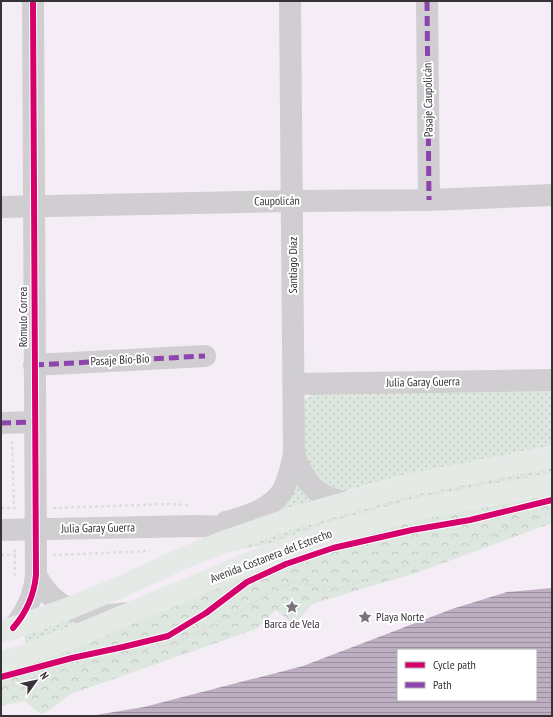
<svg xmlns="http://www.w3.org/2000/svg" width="553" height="717" viewBox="0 0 553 717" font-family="'PT Sans Narrow',sans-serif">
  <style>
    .grass { fill: url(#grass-dots) }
    .park { fill: url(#park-crowns) }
    .water { fill: url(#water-rules); fill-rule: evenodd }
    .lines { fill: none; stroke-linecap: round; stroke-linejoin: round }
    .path { stroke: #dedcde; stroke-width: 2.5; stroke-dasharray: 3 3; stroke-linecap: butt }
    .minor { stroke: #d0ced1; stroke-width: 22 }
    .major { stroke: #e6eae6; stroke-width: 22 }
    .quiet { stroke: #8e44ad; stroke-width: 5; stroke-dasharray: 10 5; stroke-linecap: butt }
    .cycleway-casing { stroke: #fff; stroke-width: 8 }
    .cycleway { stroke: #d6006c; stroke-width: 6 }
    .labels { text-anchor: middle; stroke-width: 4; stroke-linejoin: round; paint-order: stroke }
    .street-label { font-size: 12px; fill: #373238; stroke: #fff }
    .poi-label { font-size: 12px; fill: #373238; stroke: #fff; text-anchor: start }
  </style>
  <defs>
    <pattern id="grass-dots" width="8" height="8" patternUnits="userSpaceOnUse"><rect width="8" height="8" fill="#dee7df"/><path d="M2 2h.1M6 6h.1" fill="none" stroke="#bfc7c0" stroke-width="1.8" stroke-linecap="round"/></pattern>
    <pattern id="park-crowns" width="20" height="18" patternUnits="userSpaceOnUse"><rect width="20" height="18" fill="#dee7df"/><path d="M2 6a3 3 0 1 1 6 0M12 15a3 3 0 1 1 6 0" fill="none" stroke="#bfc7c0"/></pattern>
    <pattern id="water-rules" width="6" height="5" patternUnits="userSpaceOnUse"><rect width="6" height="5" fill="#bdaec2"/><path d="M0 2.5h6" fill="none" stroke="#9a8e9f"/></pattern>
  </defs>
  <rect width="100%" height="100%" fill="#f4edf6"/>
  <!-- grass -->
  <g class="grass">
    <polygon points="552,388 552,444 549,446 392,478 345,491 330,490 305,469 304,400 314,393"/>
    <polygon points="552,465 552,474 268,544 235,550 214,557 189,567 118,600 117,599 221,552 398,496"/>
    <polygon points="295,472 316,500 253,520"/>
    <polygon points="72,617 91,619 26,643 24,636"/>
  </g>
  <!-- park -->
  <polygon class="park" points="552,493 552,523 419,572 312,604 294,625 276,610 256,629 71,694 42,715 24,701 1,706 1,671 273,562 414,520"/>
  <!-- water -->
  <path class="water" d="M 552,588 L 552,716 L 90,716 L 144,707 L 303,666 L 452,609 L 507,592 ZM 398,650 L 536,650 L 536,700 L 398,700 Z"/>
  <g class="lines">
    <!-- path -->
    <g class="path">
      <polyline points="542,439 552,433"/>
      <polyline points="12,441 14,508"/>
      <polyline points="1,508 16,508"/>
      <polyline points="53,508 168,504 188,505"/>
      <polyline points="15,549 15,578"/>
      <polyline points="1,555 16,555"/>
      <polyline points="53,555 150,551"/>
      <polyline points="1,687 40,676 178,642 241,611 278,587 294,583 339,588 349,586 552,512"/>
    </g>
    <!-- minor -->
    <g class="minor">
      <path d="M 290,1 L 294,454 C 303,480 317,499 346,502"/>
      <polyline points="427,1 429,200"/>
      <polyline points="1,207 293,201 429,200 552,195"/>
      <polyline points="34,365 205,356"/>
      <polyline points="294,384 552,380"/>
      <polyline points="1,423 35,422"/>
      <path d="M 226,522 C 246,517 272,509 283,490 C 289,479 291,466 294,454"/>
      <polyline points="1,530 195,526 260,528"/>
      <path d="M 36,575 C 55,613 88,619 128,613"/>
      <path d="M 13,628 C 27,612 34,596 36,575 L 33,1"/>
    </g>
    <!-- major -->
    <g class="major">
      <polyline points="1,632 67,609 123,586 181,559 223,542 295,517 412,484 552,457"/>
      <polyline points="1,662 22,656 66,640 266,556 335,532 422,508 552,484"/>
    </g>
    <!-- quiet -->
    <g class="quiet">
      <polyline points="427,1 429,200"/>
      <polyline points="34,365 205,356"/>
      <polyline points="1,423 35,422"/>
    </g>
    <!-- cycleway casing -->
    <g class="cycleway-casing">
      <g id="cycleway">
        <path d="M 13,628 C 27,612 34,596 36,575 L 33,1"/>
        <polyline points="1,677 72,658 123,647 168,636 206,613 247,582 286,564 333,548 412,530 470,520 552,500"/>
      </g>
    </g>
    <!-- cycleway -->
    <use href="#cycleway" class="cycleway"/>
  </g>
  <!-- icons -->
  <defs>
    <g id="sight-bare" transform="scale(1.08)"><path d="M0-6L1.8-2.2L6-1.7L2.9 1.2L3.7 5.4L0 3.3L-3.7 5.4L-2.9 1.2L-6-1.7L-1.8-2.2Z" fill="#79737a" stroke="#fff" stroke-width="2.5" paint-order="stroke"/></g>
  </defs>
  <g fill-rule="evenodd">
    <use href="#sight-bare" x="292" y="607"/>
    <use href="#sight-bare" x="365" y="617"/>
  </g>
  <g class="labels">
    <!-- street labels -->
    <g class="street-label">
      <text transform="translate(428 100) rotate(-91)" y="4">Pasaje Caupolicán</text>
      <text transform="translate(277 201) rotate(-1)" y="4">Caupolicán</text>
      <text transform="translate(293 265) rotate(-90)" y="4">Santiago Díaz</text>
      <text transform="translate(23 317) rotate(-90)" y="4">Rómulo Correa</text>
      <text transform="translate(120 360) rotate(-3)" y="4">Pasaje Bío-Bío</text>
      <text transform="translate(423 382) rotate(-1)" y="4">Julia Garay Guerra</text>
      <text transform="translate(98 528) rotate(-1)" y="4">Julia Garay Guerra</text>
      <text transform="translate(271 556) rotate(-21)" y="4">Avenida Costanera del Estrecho</text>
    </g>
    <!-- poi labels -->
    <g class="poi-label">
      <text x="376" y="621">Playa Norte</text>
      <text x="292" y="628" text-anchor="middle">Barca de Vela</text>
    </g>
  </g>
  <!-- border -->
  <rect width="553" height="717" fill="none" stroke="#373238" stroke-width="4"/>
  <!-- legend -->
  <rect x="397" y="649" width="140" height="52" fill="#ffffff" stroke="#afadaf"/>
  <rect x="405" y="662" width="20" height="6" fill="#d6006c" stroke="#afadaf"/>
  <text x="433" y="669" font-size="12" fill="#373238">Cycle path</text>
  <rect x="405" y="682" width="20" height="6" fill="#8e44ad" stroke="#afadaf"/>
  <text x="433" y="689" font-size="12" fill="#373238">Path</text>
  <!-- north arrow -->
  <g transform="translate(36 681) rotate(57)" stroke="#ffffff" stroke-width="3" paint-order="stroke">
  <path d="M0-3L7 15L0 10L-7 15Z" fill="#373238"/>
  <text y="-6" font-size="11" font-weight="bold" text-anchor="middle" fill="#373238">N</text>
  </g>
</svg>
